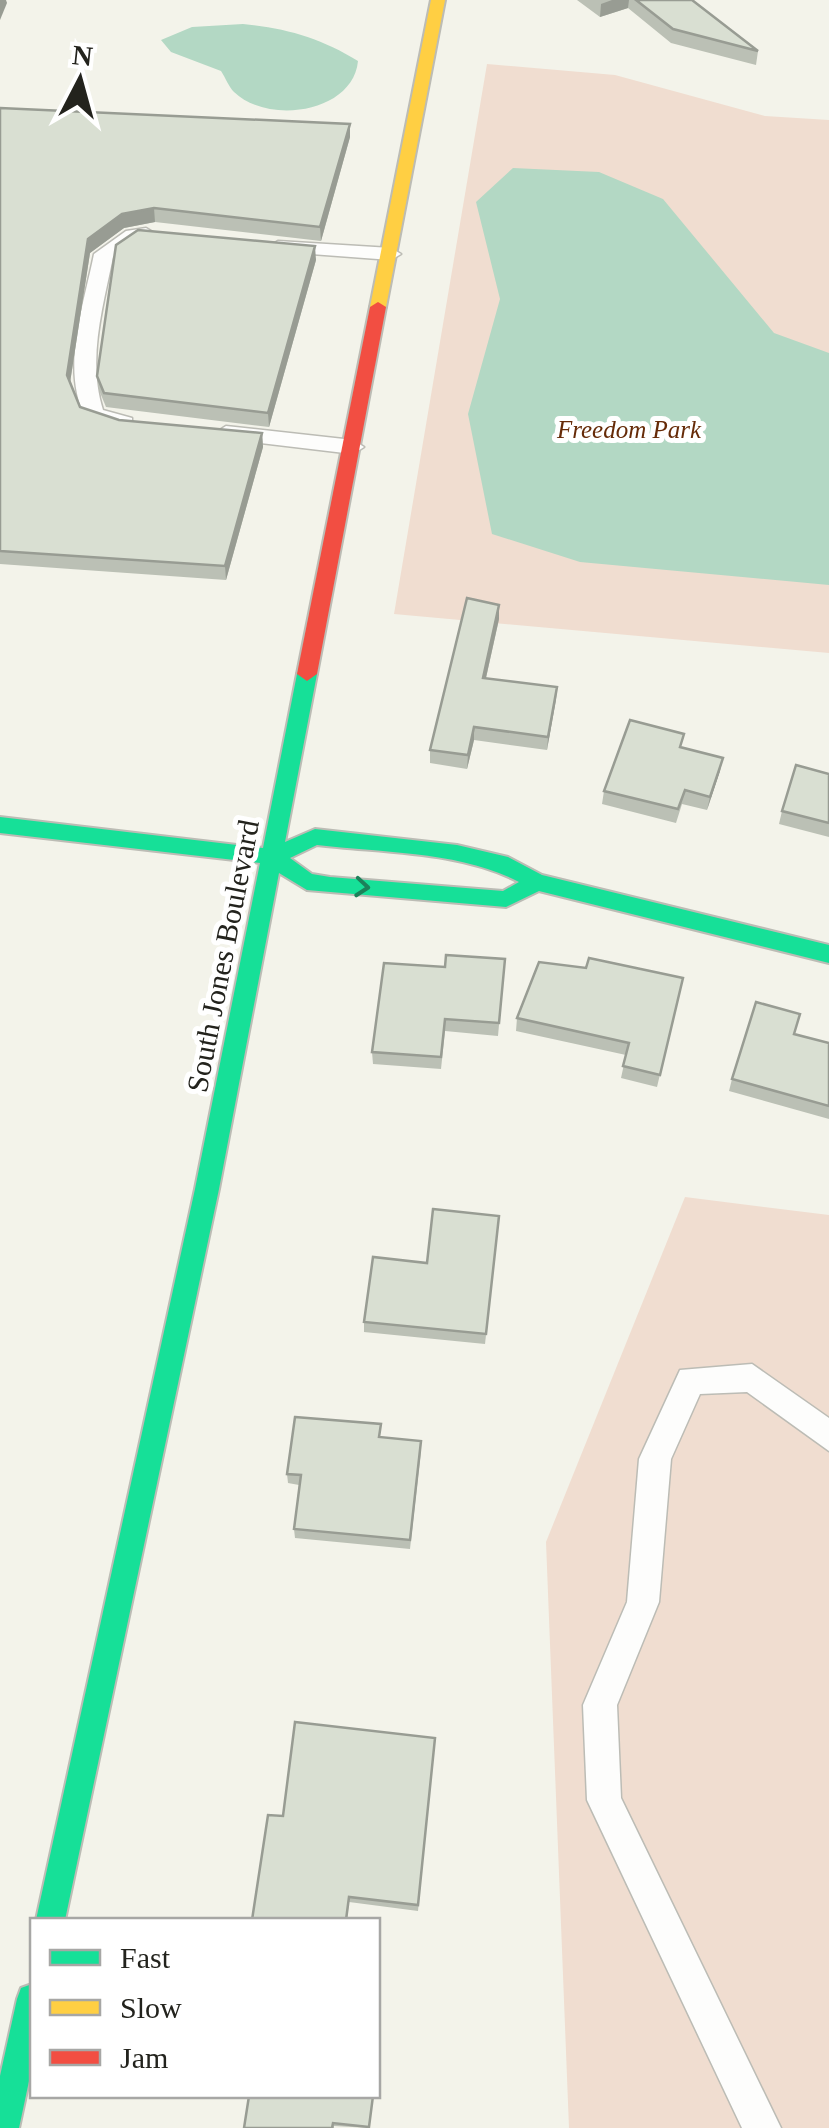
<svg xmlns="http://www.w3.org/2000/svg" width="829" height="2128" viewBox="0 0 829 2128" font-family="'Times New Roman',serif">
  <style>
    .green { fill: #f0ddd0 }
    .water { fill: #b3d8c4 }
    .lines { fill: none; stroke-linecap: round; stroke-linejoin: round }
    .lane-casing { stroke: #bcbcb5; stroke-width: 3 }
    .fast-casing { stroke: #bcbcb5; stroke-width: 4 }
    .slow-casing { stroke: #bcbcb5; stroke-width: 4 }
    .jam-casing { stroke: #bcbcb5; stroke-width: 4 }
    .lane { fill: #fdfdfc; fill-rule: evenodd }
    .fast { fill: #16e098; fill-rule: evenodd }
    .slow { fill: #ffcf43; fill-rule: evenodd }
    .jam { fill: #f24e42; fill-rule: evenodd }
    .wall { fill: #bbc0b5 }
    .shaded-wall { fill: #989c93 }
    .building { fill: #d9dfd2; stroke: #989c93; stroke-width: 2.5 }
    .oneway { stroke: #1c825a }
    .labels { text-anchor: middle; stroke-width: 10; stroke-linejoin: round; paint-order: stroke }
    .far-park-label { font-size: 25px; font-style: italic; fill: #662b08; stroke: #fff }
    .street-label { font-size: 30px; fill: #23231d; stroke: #fff }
  </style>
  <rect width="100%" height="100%" fill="#f3f3ea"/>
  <!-- green -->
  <g class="green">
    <polygon points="487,64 615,75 765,116 829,120 829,653 394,614"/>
    <polygon points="685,1197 829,1215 829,2128 569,2128 546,1542"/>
  </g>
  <!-- water -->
  <g class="water">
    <path d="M 243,24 C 286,28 321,38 358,61 C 353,113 268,125 234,92 C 229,87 225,77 221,71 L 171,52 L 161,40 L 192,27 Z"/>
    <polygon points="513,168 599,172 663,199 774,333 829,353 829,585 580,562 492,534 468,414 500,299 476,202"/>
  </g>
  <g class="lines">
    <!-- lane casing -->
    <g class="lane-casing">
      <g id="lane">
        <path d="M 146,228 L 156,234 L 153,238 L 138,240 L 113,257 C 103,307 87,359 103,410 L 132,418 L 132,428 L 124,430 L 86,419 C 60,369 84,305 94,254 L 126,231 Z"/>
        <polygon points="278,241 391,248 401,254 391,260 271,251 268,247"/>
        <polygon points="226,426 353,440 364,447 353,454 218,438 215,433"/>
        <polygon points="752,1364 829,1418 829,1451 747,1392 700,1394 671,1459 659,1602 617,1705 621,1798 781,2128 742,2128 587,1800 583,1705 627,1602 639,1459 680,1370"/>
      </g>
    </g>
    <!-- fast casing -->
    <g class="fast-casing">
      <g id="fast">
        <path d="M 307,667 L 317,674 L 285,842 L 315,829 L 457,845 L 508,857 L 542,875 L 829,945 L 829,963 L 539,891 L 506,907 L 307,890 L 279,873 L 219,1189 L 65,1920 L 36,1920 L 195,1189 L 260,863 L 0,833 L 0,817 L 263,848 L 297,674 ZM 317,845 C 383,853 460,851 519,882 L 503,891 L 330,877 L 312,874 L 290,858 Z"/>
        <polygon points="32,1984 32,2067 19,2128 0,2128 0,2076 17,1999 21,1988"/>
      </g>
    </g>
    <!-- slow casing -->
    <g class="slow-casing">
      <polygon id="slow" points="431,0 445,0 386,307 378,312 370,307"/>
    </g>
    <!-- jam casing -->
    <g class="jam-casing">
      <polygon id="jam" points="378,302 386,307 317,674 307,681 297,674 370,307"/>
    </g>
    <!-- lane -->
    <use href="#lane" class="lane"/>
    <!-- fast -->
    <use href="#fast" class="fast"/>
    <!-- slow -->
    <use href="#slow" class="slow"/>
    <!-- jam -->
    <use href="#jam" class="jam"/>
  </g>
  <!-- wall -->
  <g class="wall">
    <polygon points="577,0 692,0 758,51 756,65 671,43 628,8 600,17"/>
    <polygon points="0,108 350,124 350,137 321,241 155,222 124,228 90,253 70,383 80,407 119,420 262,433 263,447 226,580 0,564"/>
    <polygon points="316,260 269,427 106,407 99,390 97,376"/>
    <polygon points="499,605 499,619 486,678 557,687 547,750 474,740 467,769 430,763 430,750"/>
    <polygon points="682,748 720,771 707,810 682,804 676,823 602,804 604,791"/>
    <polygon points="829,774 829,837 779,824 782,811"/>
    <polygon points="505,959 498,1036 445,1031 441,1069 373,1064 372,1052 445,967"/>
    <polygon points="586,968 683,978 657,1087 621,1078 626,1055 516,1031 517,1018"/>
    <polygon points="794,1034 829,1043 829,1119 729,1091 732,1079"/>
    <polygon points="499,1216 485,1344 364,1332 364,1322 427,1263"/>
    <polygon points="381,1437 421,1451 410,1549 295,1538 294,1529 299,1485 288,1483 287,1474"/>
    <polygon points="435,1738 418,1911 349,1902 347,1920 252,1920 283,1816"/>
    <polygon points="249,2096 370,2128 334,2126 334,2128 244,2128"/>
  </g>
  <!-- shaded-wall -->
  <g class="shaded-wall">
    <polygon points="0,0 6,0 7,3 0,20"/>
    <polygon points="612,0 629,0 628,8 600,17 601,4"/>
    <polygon points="350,124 350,137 321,241 320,227"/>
    <polygon points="154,208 155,222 124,228 90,253 69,389 67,375 88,239 122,214"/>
    <polygon points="315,246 316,260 269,427 268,413"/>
    <polygon points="262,433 263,447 226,580 225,566"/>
    <polygon points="499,605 499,619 483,691 483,678"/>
    <polygon points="557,687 556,700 547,750 548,737"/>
    <polygon points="474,727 474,740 467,769 468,755"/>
    <polygon points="723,758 720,771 707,810 710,797"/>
  </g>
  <!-- building -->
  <g class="building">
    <polygon points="636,0 692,0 758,51 673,29"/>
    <polygon points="0,108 350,124 320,227 154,208 122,214 88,239 67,375 80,407 119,420 262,433 225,566 0,551"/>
    <polygon points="138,230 315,246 268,413 104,393 97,376 116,245"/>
    <polygon points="467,598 499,605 483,678 557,687 548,737 474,727 468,755 430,750"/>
    <polygon points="630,720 684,734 680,747 723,758 710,797 685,790 678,809 604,791"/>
    <polygon points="796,765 829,774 829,823 782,811"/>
    <polygon points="446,955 505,959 499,1023 445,1019 441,1057 372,1052 384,963 445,967"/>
    <polygon points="589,958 683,978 660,1075 623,1066 629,1043 517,1018 539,962 586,968"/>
    <polygon points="756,1002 800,1014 794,1034 829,1043 829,1106 732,1079"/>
    <polygon points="433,1209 499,1216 486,1334 364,1322 373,1257 427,1263"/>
    <polygon points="295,1417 381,1424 379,1437 421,1441 410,1540 294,1529 301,1475 287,1474"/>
    <polygon points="295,1722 435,1738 418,1905 349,1897 346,1920 252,1920 268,1815 283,1816"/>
    <polygon points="249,2096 373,2096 369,2127 333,2123 332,2128 244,2128"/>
  </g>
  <!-- one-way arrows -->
  <defs><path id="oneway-chevron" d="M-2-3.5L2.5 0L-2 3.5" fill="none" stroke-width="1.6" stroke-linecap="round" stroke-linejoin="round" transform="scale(2.5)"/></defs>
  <use class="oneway" href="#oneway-chevron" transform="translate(362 887) rotate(5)"/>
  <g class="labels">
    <!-- far-park labels -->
    <g class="far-park-label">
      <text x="629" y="438">Freedom Park</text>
    </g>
    <!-- street labels -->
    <g class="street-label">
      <text transform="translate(223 956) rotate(-79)" y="10">South Jones Boulevard</text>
    </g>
  </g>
  <!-- legend -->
  <rect x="30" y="1918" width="350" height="180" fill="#ffffff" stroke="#a7a7a5" stroke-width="2.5"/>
  <rect x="50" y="1950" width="50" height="15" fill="#16e098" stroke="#a7a7a5" stroke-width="2.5"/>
  <text x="120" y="1968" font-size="30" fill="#23231d">Fast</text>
  <rect x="50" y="2000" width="50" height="15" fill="#ffcf43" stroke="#a7a7a5" stroke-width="2.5"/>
  <text x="120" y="2018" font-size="30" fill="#23231d">Slow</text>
  <rect x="50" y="2050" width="50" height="15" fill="#f24e42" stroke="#a7a7a5" stroke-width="2.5"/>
  <text x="120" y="2068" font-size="30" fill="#23231d">Jam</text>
  <!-- north arrow -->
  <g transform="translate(80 80) rotate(6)" stroke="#ffffff" stroke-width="8" paint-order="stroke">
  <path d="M0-8L18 38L0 25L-18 38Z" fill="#23231d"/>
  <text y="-15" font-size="28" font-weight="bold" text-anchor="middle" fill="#23231d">N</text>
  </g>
</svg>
